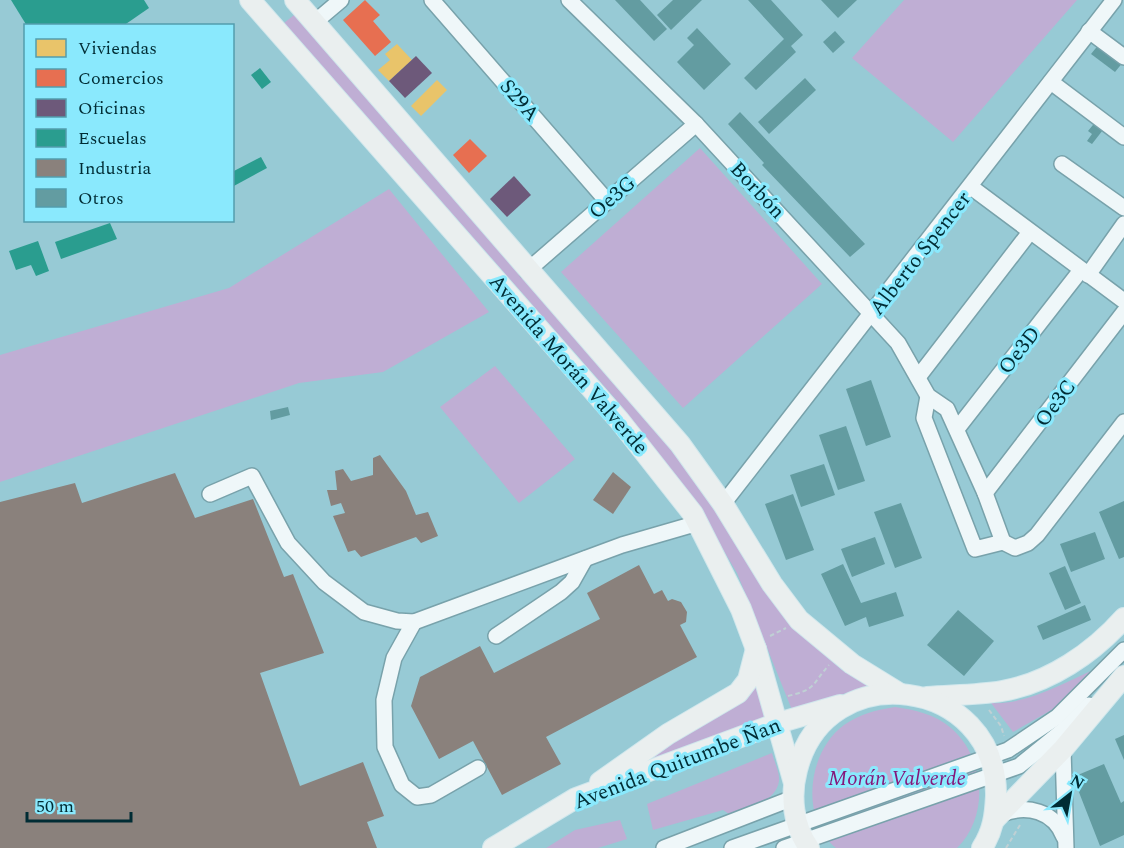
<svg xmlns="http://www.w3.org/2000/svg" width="1124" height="848" viewBox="0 0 1124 848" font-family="Spectral,serif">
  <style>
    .green { fill: #bfaed4 }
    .homes { fill: #e9c46a }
    .shops { fill: #e76f51 }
    .offices { fill: #6d597a }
    .schools { fill: #2a9d8f }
    .industry { fill: #8a817c }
    .building { fill: #639ca1 }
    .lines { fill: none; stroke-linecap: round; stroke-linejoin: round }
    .minor-casing { stroke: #78a2ab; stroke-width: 18 }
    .major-casing { stroke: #d0e7ec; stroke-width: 22 }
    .path { stroke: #bfd0d4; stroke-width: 2; stroke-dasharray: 4.5 3; stroke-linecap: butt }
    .minor { stroke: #eff7f9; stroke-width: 15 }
    .major { stroke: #eaefef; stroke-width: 20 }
    .labels { text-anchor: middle; stroke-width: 6; stroke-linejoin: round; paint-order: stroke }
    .street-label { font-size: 21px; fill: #002c34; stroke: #8ae9fd }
    .park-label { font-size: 21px; font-style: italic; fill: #85177a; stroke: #8ae9fd }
  </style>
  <rect width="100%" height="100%" fill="#97cad5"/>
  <!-- green -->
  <g class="green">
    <polygon points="904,0 1077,0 953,142 852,58"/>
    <polygon points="294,15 614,376 696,478 790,624 842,670 869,686 792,710 737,573 697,506 619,403 284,23"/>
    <polygon points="700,148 822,284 683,408 561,272"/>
    <polygon points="389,189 489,312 383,372 299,383 0,482 0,355 229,288"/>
    <polygon points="495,366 575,459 519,503 440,407"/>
    <path d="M 1095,669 L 1055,708 L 1013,732 L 991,703 C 1026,705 1064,683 1095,669 Z"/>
    <polygon points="756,686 767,718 624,773"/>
    <path d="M 895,707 C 915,710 935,714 951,728 C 985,757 990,816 957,848 L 836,848 C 800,819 807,752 844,725 C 860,714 876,710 895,707 Z"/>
    <path d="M 772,753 C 774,761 780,773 779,781 C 776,803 746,808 729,814 L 723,810 L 653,830 L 647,804 Z"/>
    <polygon points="620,820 627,839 598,848 546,848 575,830"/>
  </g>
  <!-- homes -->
  <g class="homes">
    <polygon points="397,44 412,60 389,81 378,70 390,60 385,54"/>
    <polygon points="437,80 447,90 421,116 411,106"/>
  </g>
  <!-- shops -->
  <g class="shops">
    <polygon points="365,0 380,15 373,21 391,42 375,56 343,20"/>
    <polygon points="470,139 487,156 469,173 453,155"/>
  </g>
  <!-- offices -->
  <g class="offices">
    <polygon points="416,56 432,73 405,98 389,81"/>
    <polygon points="514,176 531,195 507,217 490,199"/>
  </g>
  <!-- schools -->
  <g class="schools">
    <polygon points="11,0 144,0 149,8 123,26 27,26"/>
    <polygon points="260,68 271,82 262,89 251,75"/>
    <polygon points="261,157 267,168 232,187 232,172"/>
    <polygon points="110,223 117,239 61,259 55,242"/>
    <polygon points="38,241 49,271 36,276 31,265 16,270 9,251"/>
  </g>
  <!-- industry -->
  <g class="industry">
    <polygon points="380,455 406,491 416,515 428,512 438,536 421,543 416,537 361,557 355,550 348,552 333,516 345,513 341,503 331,506 327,490 337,490 335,471 343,469 351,481 373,475 373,458"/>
    <polygon points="613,472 631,487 613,514 593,500"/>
    <polygon points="175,473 195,518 253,499 284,577 293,574 324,653 260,673 300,786 363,762 384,816 367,822 377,848 0,848 0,502 75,483 82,503"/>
    <polygon points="639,565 654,594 662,590 668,601 672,599 681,602 687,612 686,622 680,625 697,657 546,737 561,764 502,795 473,741 439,759 411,706 420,677 480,646 494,673 600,619 587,593"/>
  </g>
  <!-- building -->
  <g class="building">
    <polygon points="615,0 640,0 667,29 654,41"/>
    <polygon points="673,0 702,0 671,30 657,15"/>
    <polygon points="748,0 771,0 803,35 791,46 796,52 756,90 744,78 784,39"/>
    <polygon points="821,0 857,0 838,18"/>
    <polygon points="697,28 731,64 704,90 677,62 694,45 687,38"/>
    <polygon points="835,31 845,42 833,53 823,42"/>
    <polygon points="1100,43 1124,61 1115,72 1091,54"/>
    <polygon points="805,78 816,90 769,134 758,122"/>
    <polygon points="740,112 865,244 850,257 762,165 764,163 728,124"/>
    <polygon points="1097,120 1106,126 1092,144 1087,141 1092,134 1088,131"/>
    <polygon points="871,380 891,437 866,446 846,389"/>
    <polygon points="288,407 290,415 271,420 270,411"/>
    <polygon points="846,426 865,481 838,490 819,435"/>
    <polygon points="824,464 835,495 801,507 790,475"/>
    <polygon points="793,494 814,550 786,560 765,504"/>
    <polygon points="1124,501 1124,557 1119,559 1099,512"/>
    <polygon points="901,503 922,558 895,568 874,512"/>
    <polygon points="1095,532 1105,559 1071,572 1060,544"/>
    <polygon points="875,537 885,564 852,577 841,549"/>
    <polygon points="843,564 861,603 896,592 904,616 869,627 866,617 845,626 821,574"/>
    <polygon points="1065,566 1081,603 1065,610 1049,573"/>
    <polygon points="1085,605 1091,620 1043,640 1037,626"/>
    <polygon points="958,610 994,641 964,676 927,645"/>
    <polygon points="1124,735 1124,760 1115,739"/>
    <polygon points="1104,764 1121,803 1124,801 1124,835 1100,846 1073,777"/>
  </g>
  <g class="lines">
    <!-- minor casing -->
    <g class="minor-casing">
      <g id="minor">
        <polyline points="432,0 607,201"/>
        <polyline points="569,0 696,124 898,343 928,396 947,409 985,493 1003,542"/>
        <polyline points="315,22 341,0"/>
        <polyline points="1089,31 1124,57"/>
        <polyline points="1051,82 1124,137"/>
        <polyline points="1062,164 1124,208"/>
        <polyline points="971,187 1124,301"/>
        <polyline points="527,271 696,124"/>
        <polyline points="1088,275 1124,224"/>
        <polyline points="919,376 1030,232"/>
        <polyline points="928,396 924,418 975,549 1003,542"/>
        <polyline points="957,429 1081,270"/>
        <polyline points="985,493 1124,312"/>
        <polyline points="210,494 252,476 288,543 324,582 364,612 397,621 414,622 622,545 698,523"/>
        <polyline points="723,504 1114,0"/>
        <polyline points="1003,542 1015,548 1028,543 1037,535 1124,422"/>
        <polyline points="414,622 394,658 384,700 385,747 402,785 417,797 431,795 478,768"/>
        <polyline points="496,636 561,592 572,582 585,559"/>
        <polyline points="1063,749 1066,848"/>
        <path d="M 1002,814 C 1027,804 1054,811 1064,837"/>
        <polyline points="664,848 793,798"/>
        <polyline points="732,848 1008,750 1057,717 1124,650"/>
        <polyline points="784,848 1019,766 1067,727 1089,705"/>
      </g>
    </g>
    <!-- major casing -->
    <g class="major-casing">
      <g id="major">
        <polyline points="250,0 619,420 693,514 741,609 756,649 794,783"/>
        <polyline points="295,0 680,444 723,504 772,584 799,620 852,664 899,693"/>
        <path d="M 927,697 C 952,695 978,695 1002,691 C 1049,683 1093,653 1124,618"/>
        <polyline points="600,782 668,734 738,693 748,680 756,649"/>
        <polyline points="995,819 1063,749 1124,676"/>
        <polyline points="493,848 576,798 778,723 840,705"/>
        <path d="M 809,848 C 793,825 790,796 797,770 C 826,654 998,677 996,796 C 995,816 993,831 982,848"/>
      </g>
    </g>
    <!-- path -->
    <g class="path">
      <polyline points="770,636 786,628"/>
      <path d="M 788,696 C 817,689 811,685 829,665"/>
      <polyline points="989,710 1001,726 1004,736"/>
      <polyline points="1006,848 1020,825"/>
    </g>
    <!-- minor -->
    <use href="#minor" class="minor"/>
    <!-- major -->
    <use href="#major" class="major"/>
  </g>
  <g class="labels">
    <!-- street labels -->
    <g class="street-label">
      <text transform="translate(520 100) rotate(49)" y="7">S29A</text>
      <text transform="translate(758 190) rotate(47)" y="7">Borbón</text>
      <text transform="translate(612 197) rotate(-41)" y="7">Oe3G</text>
      <text transform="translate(920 253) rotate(-52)" y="7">Alberto Spencer</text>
      <text transform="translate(1019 350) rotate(-52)" y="7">Oe3D</text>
      <text transform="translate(569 364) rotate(49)" y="7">Avenida Morán Valverde</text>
      <text transform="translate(1055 403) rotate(-53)" y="7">Oe3C</text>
      <text transform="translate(677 763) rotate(-21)" y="7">Avenida Quitumbe Ñan</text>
    </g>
    <!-- park labels -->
    <g class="park-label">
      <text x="897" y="785">Morán Valverde</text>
    </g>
  </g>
  <!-- legend -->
  <rect x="24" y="24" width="210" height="198" fill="#8ae9fd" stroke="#539dad" stroke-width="1.5"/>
  <rect x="36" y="39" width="30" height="18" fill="#e9c46a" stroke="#539dad" stroke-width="1.5"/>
  <text x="78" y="54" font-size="18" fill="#002c34">Viviendas</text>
  <rect x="36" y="69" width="30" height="18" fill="#e76f51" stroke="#539dad" stroke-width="1.5"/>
  <text x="78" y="84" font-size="18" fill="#002c34">Comercios</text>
  <rect x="36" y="99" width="30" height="18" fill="#6d597a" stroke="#539dad" stroke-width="1.5"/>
  <text x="78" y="114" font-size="18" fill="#002c34">Oficinas</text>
  <rect x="36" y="129" width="30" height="18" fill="#2a9d8f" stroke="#539dad" stroke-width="1.5"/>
  <text x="78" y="144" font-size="18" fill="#002c34">Escuelas</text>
  <rect x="36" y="159" width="30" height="18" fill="#8a817c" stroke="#539dad" stroke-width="1.5"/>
  <text x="78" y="174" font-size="18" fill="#002c34">Industria</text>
  <rect x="36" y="189" width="30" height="18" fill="#639ca1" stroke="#539dad" stroke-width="1.5"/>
  <text x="78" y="204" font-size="18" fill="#002c34">Otros</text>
  <!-- north arrow -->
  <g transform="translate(1070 794) rotate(31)" stroke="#8ae9fd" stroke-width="4.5" paint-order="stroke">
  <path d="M0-4.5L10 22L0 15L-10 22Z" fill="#002c34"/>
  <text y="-9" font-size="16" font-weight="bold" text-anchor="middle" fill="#002c34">N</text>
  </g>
  <!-- scale -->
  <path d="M27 812v9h104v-9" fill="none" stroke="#002c34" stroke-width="3"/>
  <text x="36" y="812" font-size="18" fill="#002c34" stroke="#8ae9fd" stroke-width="4.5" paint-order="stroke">50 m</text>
</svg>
